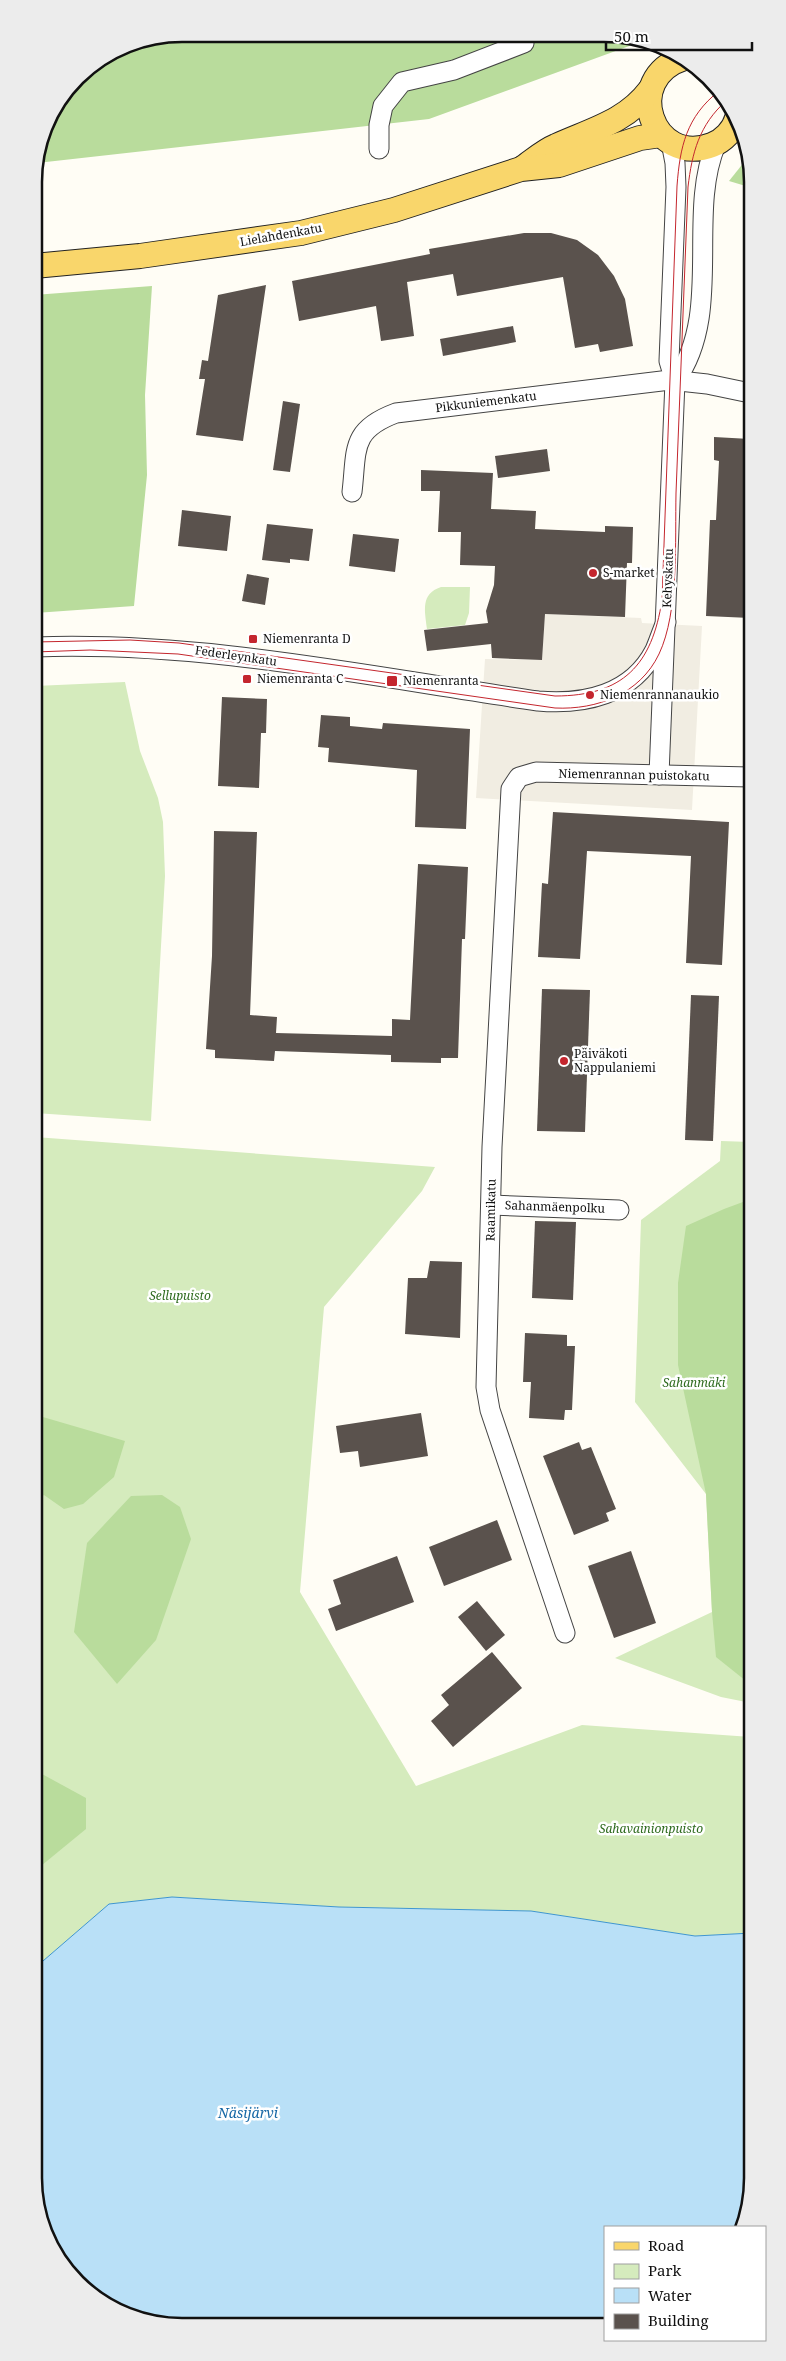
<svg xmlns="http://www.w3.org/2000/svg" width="786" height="2361" viewBox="0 0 786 2361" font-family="'Noto Serif',serif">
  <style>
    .green { fill: #d5ebbd }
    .forest { fill: #b9dc9c }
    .plaza { fill: #f1ede2 }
    .water { fill: #b9e0f7; stroke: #3f96cf }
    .building { fill: #5a524d }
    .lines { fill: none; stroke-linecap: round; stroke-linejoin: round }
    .minor-casing { stroke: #444; stroke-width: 21 }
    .major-casing { stroke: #222; stroke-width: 26 }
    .minor { stroke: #fff; stroke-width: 19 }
    .major { stroke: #f9d66b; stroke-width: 24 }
    .tram { stroke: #c4262e; stroke-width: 1 }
    .poi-dot { fill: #c4262e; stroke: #fff; stroke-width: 2 }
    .labels { text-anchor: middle; stroke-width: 5; stroke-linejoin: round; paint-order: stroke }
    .street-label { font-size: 12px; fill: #111; stroke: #fff }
    .poi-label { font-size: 12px; fill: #111; stroke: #fff; text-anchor: start }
    .park-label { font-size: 12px; font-style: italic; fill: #2f6b1f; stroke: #fff }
    .water-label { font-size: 14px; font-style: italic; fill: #1768a6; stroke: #fff }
    .rim { fill: none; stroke: #111; stroke-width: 2.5 }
  </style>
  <rect width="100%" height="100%" fill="#fffdf5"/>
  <!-- green -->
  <g class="green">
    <path d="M 441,587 L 470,587 L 469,613 L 465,625 L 427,629 C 425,611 420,594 441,587 Z"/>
    <polygon points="125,682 140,751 158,798 163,822 165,876 151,1121 35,1113 35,686"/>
    <polygon points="35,1137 435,1167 422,1191 324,1307 300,1592 416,1786 582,1725 751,1737 752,1933 695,1936 531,1911 339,1907 172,1897 109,1904 36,1967"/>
    <polygon points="721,1141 751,1142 751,1703 721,1697 615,1658 712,1612 706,1494 635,1402 641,1220 720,1161"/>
  </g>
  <!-- forest -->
  <g class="forest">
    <polygon points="183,34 633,37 643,41 429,119 37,163 49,117 84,71 126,45"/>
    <polygon points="749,156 749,187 729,181"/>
    <polygon points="152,286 145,395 147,475 134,606 35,613 34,295"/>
    <polygon points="751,1199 751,1685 716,1657 712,1612 706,1494 678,1365 678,1283 686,1226 724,1209"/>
    <polygon points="36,1415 125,1441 114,1477 83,1504 64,1509 44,1495 36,1500"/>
    <polygon points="162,1495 180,1507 191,1539 156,1640 117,1684 74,1632 87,1543 131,1496"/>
    <polygon points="42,1774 86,1798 86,1829 36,1870 36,1776"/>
  </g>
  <!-- plaza -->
  <polygon class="plaza" points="545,614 641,618 642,623 702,626 692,810 476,798 485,659 542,660"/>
  <!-- water -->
  <polygon class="water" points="172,1897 339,1907 531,1911 695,1936 752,1933 752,2188 743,2227 605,2227 605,2324 154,2324 117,2312 78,2284 49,2244 37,2207 36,1967 109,1904"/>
  <!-- building -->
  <g class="building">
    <polygon points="524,233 551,233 577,240 598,255 614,276 625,299 633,346 600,352 598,344 575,348 563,277 457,296 453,274 407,282 414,336 381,341 376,306 299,321 292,281 430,254 429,249"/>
    <polygon points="266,285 243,441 196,435 205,379 199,379 202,360 208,361 218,295"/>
    <polygon points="513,326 516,342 443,356 440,339"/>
    <polygon points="283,401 300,404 290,472 273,470"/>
    <polygon points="714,437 750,439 750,618 706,616 710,520 716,520 719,461 714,460"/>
    <polygon points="547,449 550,471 498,478 495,456"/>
    <polygon points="421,470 493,473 491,509 536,511 535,529 605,532 605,526 633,527 632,563 627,563 625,617 545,614 542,660 492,658 491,644 427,651 424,630 488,623 486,611 494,585 495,566 460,565 461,532 438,532 440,491 421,491"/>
    <polygon points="182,510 231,516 227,551 178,546"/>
    <polygon points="267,524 313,529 309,561 290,559 290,563 262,560"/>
    <polygon points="353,534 399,539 395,572 349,566"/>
    <polygon points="247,574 269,578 265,605 242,601"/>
    <polygon points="222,697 267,699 266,733 261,733 259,788 218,786"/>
    <polygon points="321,715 350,717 350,726 382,729 383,723 470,729 466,829 415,827 417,770 328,762 329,748 318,747"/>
    <polygon points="553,812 729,822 722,965 686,963 691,856 587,851 580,959 538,957 542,883 548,884"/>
    <polygon points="214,831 257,832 250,1015 277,1017 276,1033 392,1036 392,1019 410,1020 418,864 468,867 465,939 462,939 458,1058 441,1058 441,1063 391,1062 391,1055 275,1051 274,1061 215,1058 215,1050 206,1049 212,956"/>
    <polygon points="542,989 590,990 585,1132 537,1131"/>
    <polygon points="691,995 719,996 713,1141 685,1140"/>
    <polygon points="535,1221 576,1222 573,1300 532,1298"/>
    <polygon points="430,1261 462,1262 460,1338 405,1334 408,1278 427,1278"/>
    <polygon points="525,1333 567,1335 567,1346 575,1346 572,1410 565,1410 564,1420 529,1418 531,1382 523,1382"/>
    <polygon points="421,1413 428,1456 360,1467 358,1451 340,1453 336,1426"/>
    <polygon points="579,1442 582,1450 591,1447 616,1509 606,1513 609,1521 574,1535 543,1456"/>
    <polygon points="497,1520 512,1560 444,1586 429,1547"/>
    <polygon points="631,1551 656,1623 614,1638 588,1566"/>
    <polygon points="397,1556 414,1602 336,1631 328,1609 341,1604 333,1580"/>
    <polygon points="477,1601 505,1635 486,1651 458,1617"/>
    <polygon points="492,1652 522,1688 453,1747 431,1721 449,1705 441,1695"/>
  </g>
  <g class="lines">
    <!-- minor casing -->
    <g class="minor-casing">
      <g id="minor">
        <polyline points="379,149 379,125 383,106 402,82 454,70 524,43"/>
        <path d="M 675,381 C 724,313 686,216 716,144"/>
        <path d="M 352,492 C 357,450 350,430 396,413 L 670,380 L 707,384 L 750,393"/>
        <path d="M 35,647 C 204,641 371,677 538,701 C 584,705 632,695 655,650 C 659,641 662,631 666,622"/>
        <polyline points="659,775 675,381 669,361 676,187 675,163 671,142"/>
        <polyline points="491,1205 619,1210"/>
        <polyline points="565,1633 490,1410 486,1387 492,1147 511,789 519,777 536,772 750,777"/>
      </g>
    </g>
    <!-- major casing -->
    <g class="major-casing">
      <g id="major">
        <path d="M 684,58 C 621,78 652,168 712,145 C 723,141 734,130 737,118"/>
        <path d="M 524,167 C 534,160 544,151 556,146 C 591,130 626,122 650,90"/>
        <polyline points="34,266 140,256 301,233 394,210 521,169 559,165 640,138 661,135"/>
      </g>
    </g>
    <!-- minor -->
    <use href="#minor" class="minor"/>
    <!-- major -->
    <use href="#major" class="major"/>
    <!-- tram -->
    <g class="tram">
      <path d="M 35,642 L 130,640 L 179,643 L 555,696 C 623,696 652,665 662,600 L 677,186 C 680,147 686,117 719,91"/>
      <path d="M 35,652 L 90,650 L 178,654 L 555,708 C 597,710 640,694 659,654 C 679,612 675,540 676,493 C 680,391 684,289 688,187 C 692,153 699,125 726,101"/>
    </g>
  </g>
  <!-- markers -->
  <g class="poi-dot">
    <circle cx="593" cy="573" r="5"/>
    <rect x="248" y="634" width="10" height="10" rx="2.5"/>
    <rect x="242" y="674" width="10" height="10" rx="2.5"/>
    <rect x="386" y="675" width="12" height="12" rx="2.5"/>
    <circle cx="590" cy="695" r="5"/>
    <circle cx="564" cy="1061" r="5"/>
  </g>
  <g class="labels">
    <!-- street labels -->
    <g class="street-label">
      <text transform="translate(281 235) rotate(-10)" y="4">Lielahdenkatu</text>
      <text transform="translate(486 402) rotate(-7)" y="4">Pikkuniemenkatu</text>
      <text transform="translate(668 578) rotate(-88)" y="4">Kehyskatu</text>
      <text transform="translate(236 656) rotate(8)" y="4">Federleynkatu</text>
      <text transform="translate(634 775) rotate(1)" y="4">Niemenrannan puistokatu</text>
      <text transform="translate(555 1207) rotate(2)" y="4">Sahanmäenpolku</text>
      <text transform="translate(491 1210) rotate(-89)" y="4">Raamikatu</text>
    </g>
    <!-- poi labels -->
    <g class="poi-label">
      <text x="603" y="577">S-market</text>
      <text x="263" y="643">Niemenranta D</text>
      <text x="257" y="683">Niemenranta C</text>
      <text x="403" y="685">Niemenranta</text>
      <text x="600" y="699">Niemenrannanaukio</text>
      <text x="574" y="1058">Päiväkoti<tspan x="574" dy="14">Nappulaniemi</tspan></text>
    </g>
    <!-- park labels -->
    <g class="park-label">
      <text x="180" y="1300">Sellupuisto</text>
      <text x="694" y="1387">Sahanmäki</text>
      <text x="651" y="1833">Sahavainionpuisto</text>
    </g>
    <!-- water labels -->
    <g class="water-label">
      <text x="248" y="2118">Näsijärvi</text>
    </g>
  </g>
  <!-- crop -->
  <path d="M0 0H786V2361H0ZM182 42H604A140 140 0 0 1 744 182V2178A140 140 0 0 1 604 2318H182A140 140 0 0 1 42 2178V182A140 140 0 0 1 182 42Z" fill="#ececec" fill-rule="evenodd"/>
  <path class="rim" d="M182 42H604A140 140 0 0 1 744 182V2178A140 140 0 0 1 604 2318H182A140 140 0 0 1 42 2178V182A140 140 0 0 1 182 42Z"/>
  <!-- legend -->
  <rect x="604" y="2226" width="162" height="115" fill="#ffffff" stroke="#a0a0a0"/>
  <rect x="614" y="2242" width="25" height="8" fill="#f9d66b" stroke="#a0a0a0"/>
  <text x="648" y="2251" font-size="15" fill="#111111">Road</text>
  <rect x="614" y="2264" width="25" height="15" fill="#d5ebbd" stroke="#a0a0a0"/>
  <text x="648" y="2276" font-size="15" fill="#111111">Park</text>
  <rect x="614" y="2288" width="25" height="15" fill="#b9e0f7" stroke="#a0a0a0"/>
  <text x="648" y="2301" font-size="15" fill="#111111">Water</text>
  <rect x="614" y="2314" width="25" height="15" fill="#5a524d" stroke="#a0a0a0"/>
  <text x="648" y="2326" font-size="15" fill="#111111">Building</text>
  <!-- scale -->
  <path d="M606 42v8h146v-8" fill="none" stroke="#111111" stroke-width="2.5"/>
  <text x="614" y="42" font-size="15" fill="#111111" stroke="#ffffff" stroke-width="4" paint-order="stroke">50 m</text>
</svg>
